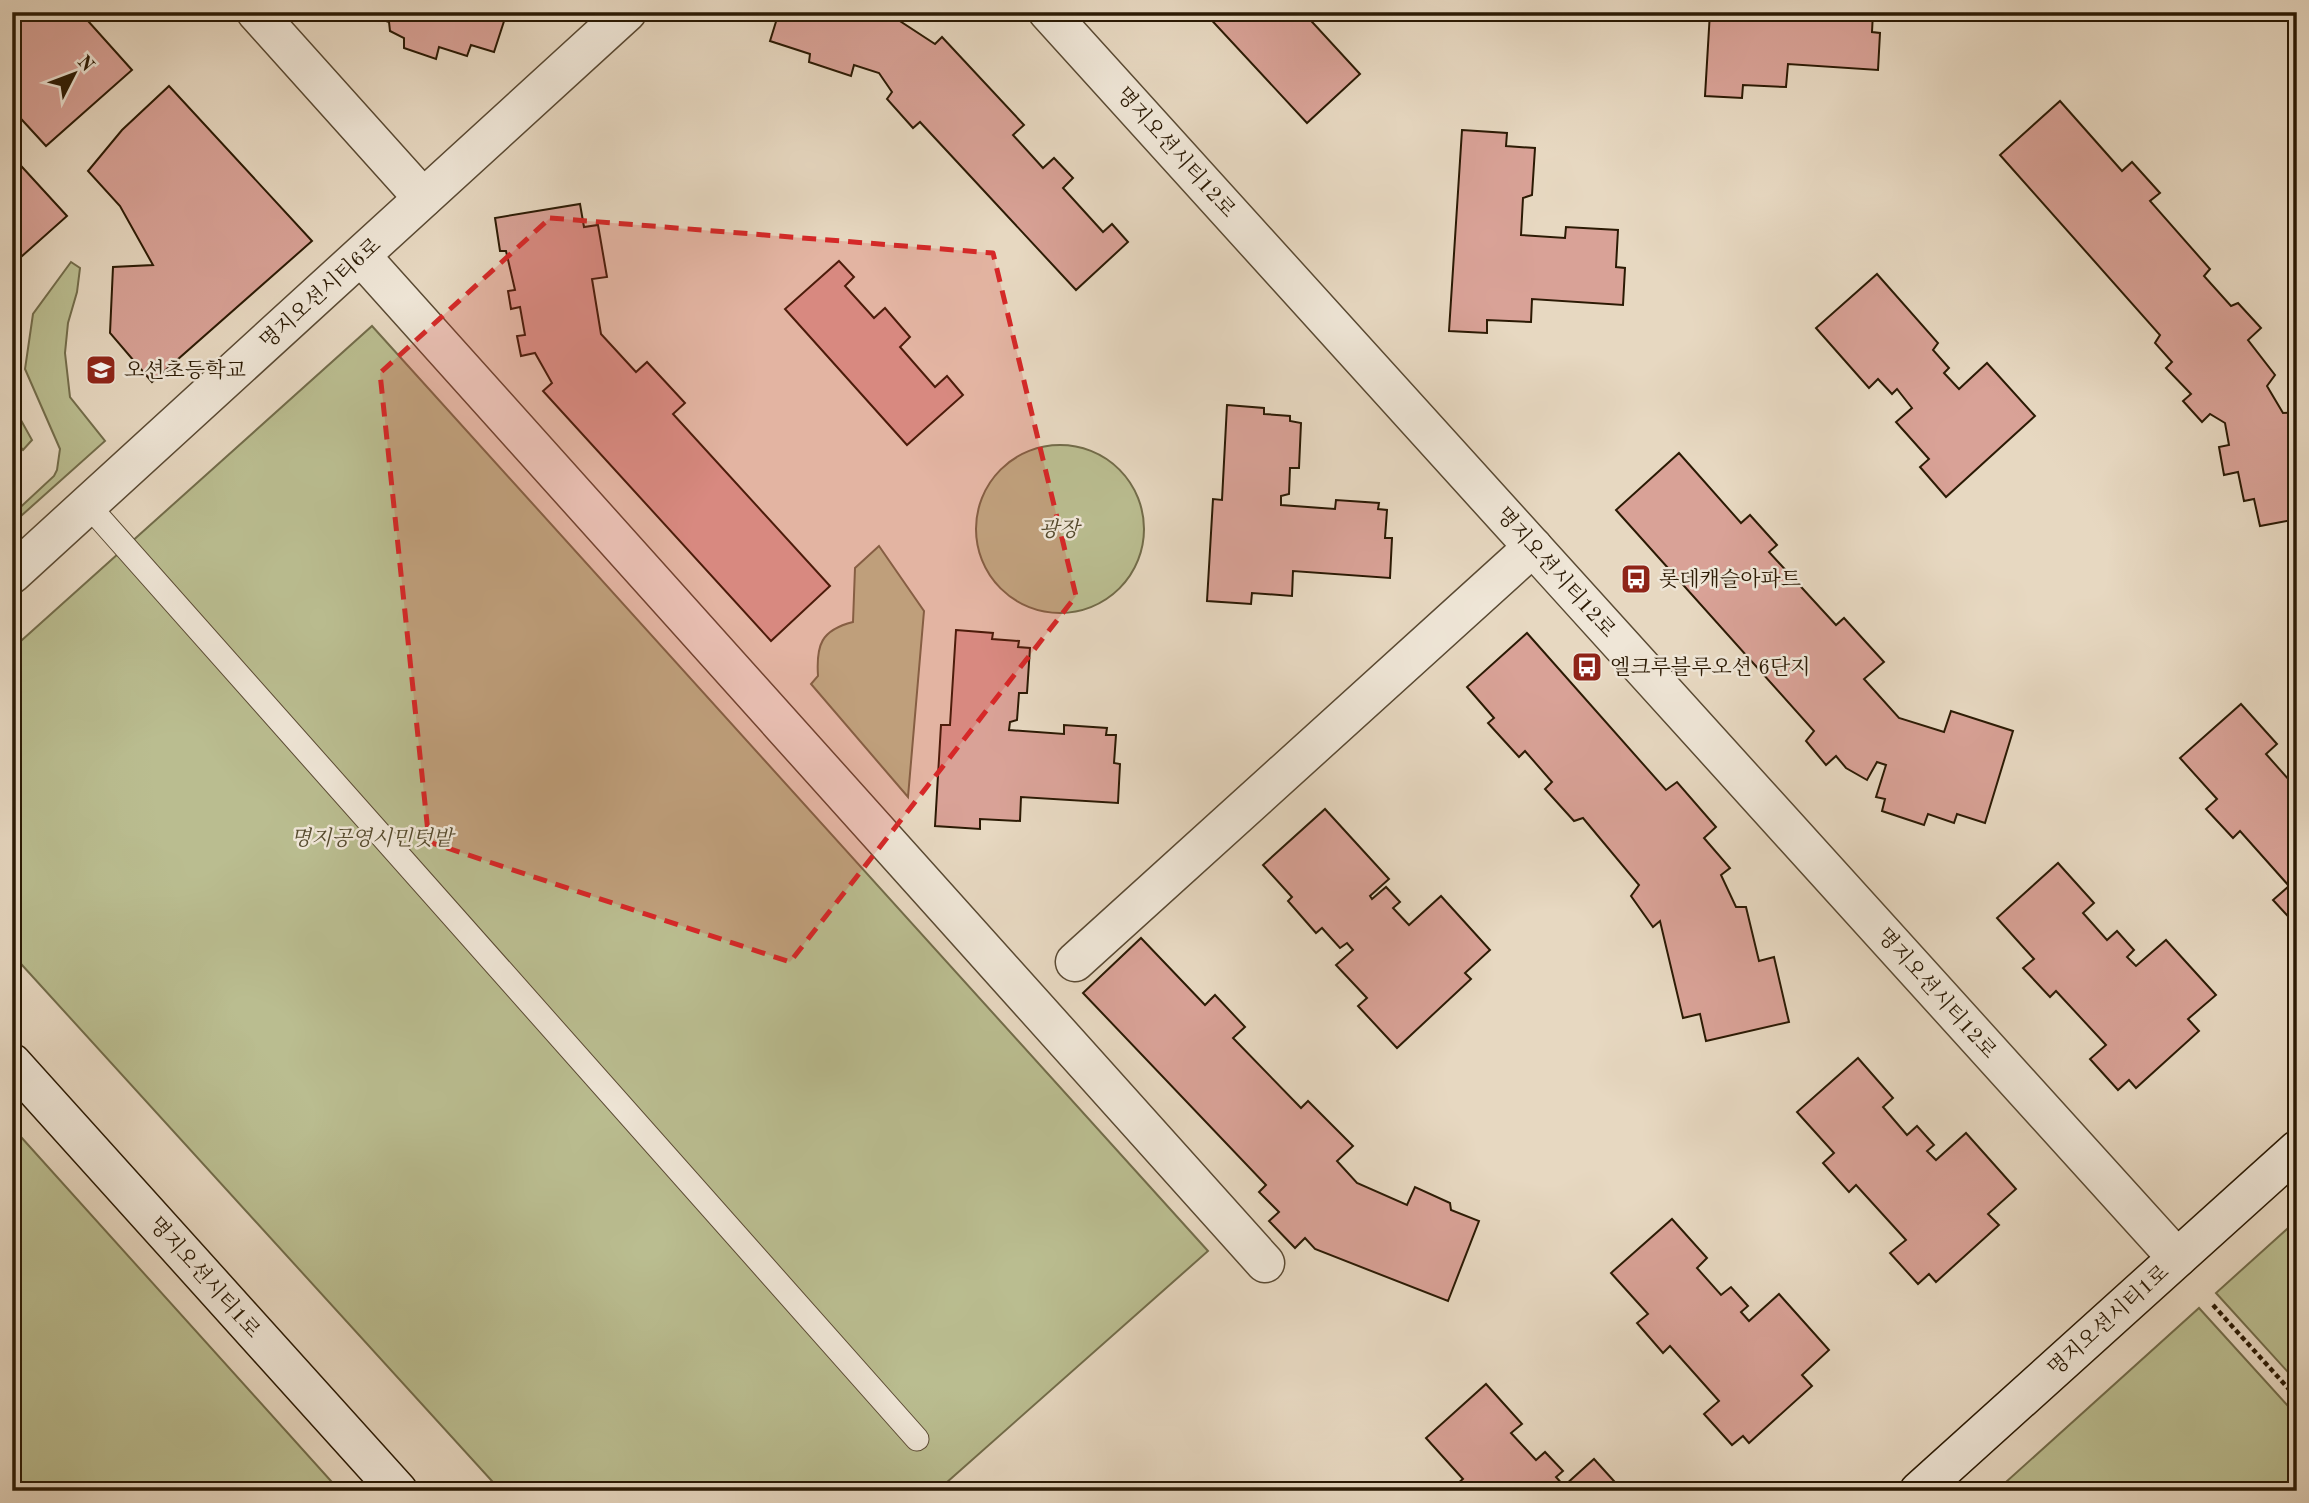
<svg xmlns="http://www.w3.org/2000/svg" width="2309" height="1503" viewBox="0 0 2309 1503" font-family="'Old Standard TT','Noto Serif KR',serif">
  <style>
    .green { fill: #babd90; stroke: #726c4a; stroke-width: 2 }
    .building { fill: #d9a297; stroke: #2b1a04; stroke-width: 2 }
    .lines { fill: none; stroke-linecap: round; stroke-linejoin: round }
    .lane-casing { stroke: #5a4a33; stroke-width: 25 }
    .street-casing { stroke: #5a4a33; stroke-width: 41 }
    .secondary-casing { stroke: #2b1a04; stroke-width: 41 }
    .path { stroke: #2b1a04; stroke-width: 4.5; stroke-dasharray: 5 3.5; stroke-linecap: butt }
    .lane { stroke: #efe6d7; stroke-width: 23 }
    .street { stroke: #efe6d7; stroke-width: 38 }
    .secondary { stroke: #efe6d7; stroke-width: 38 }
    .marked { fill: #d62828; fill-opacity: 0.2; stroke: #d62828; stroke-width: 5; stroke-dasharray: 14 9; stroke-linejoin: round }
    .labels { text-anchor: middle; stroke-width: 5; stroke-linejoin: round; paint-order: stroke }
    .street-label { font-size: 21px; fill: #2b1a04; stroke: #efe6d7 }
    .poi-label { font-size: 21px; fill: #2b1a04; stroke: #efe6d7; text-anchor: start }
    .park-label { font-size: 21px; font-style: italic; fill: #564b2e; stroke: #efe6d7 }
  </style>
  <rect width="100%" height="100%" fill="#e7d8c1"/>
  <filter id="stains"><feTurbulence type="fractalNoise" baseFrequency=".00286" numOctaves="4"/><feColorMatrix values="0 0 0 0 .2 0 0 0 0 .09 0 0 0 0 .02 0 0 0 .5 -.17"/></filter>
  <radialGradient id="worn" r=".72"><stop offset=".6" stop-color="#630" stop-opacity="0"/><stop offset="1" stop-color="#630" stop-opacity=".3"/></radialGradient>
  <!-- green -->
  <g class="green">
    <polygon points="71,262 80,268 77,292 68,323 65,353 70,397 105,441 12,524 12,515 54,476 57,470 60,449 25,369 33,314"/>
    <polygon points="372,326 1208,1251 937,1491 501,1491 12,954 12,649"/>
    <polygon points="12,404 32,440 23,450 12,437"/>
    <circle cx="1060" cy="529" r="84"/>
    <path d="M 879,546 L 924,611 L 908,797 L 811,684 L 818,676 C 816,645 821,630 853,622 L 855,568 Z"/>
    <polygon points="12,1127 340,1491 12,1491"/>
    <polygon points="2297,1220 2297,1382 2216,1293"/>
    <polygon points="2199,1308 2297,1416 2297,1491 1996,1491"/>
  </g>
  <!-- building -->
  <g class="building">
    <polygon points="12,12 80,12 132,70 46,146 12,109"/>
    <polygon points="360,12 507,12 494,52 471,45 467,56 439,47 436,59 404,48 404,38 390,31 389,22"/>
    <polygon points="779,12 886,12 935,44 942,37 1024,125 1013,135 1043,168 1054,158 1073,178 1063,188 1103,232 1112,224 1128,242 1076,290 920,122 913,128 887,99 892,92 879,73 854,65 851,76 809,62 810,54 770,41"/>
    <polygon points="1204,12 1303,12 1360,74 1307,123"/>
    <polygon points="1710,12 1873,12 1872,32 1880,33 1878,70 1788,64 1786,87 1743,85 1742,98 1705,96"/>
    <polygon points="169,86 312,241 152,382 110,333 113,267 153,265 120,206 88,171 122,130"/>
    <polygon points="2060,101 2122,171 2132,162 2160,193 2150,201 2210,269 2204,276 2231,306 2238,303 2261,328 2248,340 2275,375 2267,386 2283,413 2297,412 2297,519 2260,526 2254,499 2244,501 2238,472 2224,475 2219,447 2229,445 2225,423 2210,414 2202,422 2183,401 2191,394 2166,368 2172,362 2155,343 2160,335 2000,155"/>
    <polygon points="1462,130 1507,133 1506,146 1535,148 1532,195 1523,198 1521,235 1565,238 1566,227 1618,230 1616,267 1625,268 1623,305 1532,299 1531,322 1487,320 1487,333 1449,331"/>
    <polygon points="12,156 67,216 12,265"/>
    <polygon points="580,204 584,227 598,225 607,277 592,279 601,334 636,372 647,362 685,403 673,414 830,586 771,641 543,391 552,383 535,353 521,356 517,336 525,335 520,307 511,309 508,291 515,290 506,251 500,251 495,218"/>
    <polygon points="839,261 854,277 845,286 874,318 885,308 910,337 900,347 935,387 947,376 963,395 907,445 785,309"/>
    <polygon points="1877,274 1938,343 1933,350 1949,368 1944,373 1959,389 1987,363 2035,416 1946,497 1920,467 1929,459 1896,422 1912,408 1897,389 1892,394 1878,379 1869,388 1816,328"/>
    <polygon points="1227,405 1264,408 1264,414 1290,416 1290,421 1301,423 1299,468 1290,468 1289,494 1281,496 1281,505 1335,509 1336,500 1379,503 1378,509 1387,510 1385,538 1392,538 1390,578 1293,571 1292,596 1252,593 1251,604 1207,601 1213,499 1222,500"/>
    <polygon points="1679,453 1741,523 1750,515 1777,545 1769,552 1836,625 1844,618 1884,662 1864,679 1899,718 1944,732 1951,711 2013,731 1985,823 1957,814 1954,823 1928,814 1924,825 1882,811 1885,799 1876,797 1886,765 1877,762 1867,780 1846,768 1836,756 1826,765 1806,741 1814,731 1616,510"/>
    <polygon points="956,630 993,633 992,639 1019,641 1018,647 1030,648 1027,693 1019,693 1017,720 1010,722 1009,730 1064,734 1064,725 1107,728 1106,735 1116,735 1114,763 1120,764 1118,803 1021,797 1020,821 980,819 980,829 935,826 941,725 950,725"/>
    <polygon points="1527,633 1666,790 1677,782 1716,827 1704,838 1730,868 1721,875 1736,907 1746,907 1759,961 1774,957 1789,1022 1706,1041 1700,1014 1683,1018 1660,921 1653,927 1631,896 1639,885 1583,818 1574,821 1545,789 1552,782 1525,751 1519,757 1488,723 1494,718 1467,687"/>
    <polygon points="2241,704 2277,744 2266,754 2290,781 2297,775 2297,926 2273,900 2289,886 2240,831 2233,838 2206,809 2217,799 2180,758"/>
    <polygon points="1325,809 1389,879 1370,896 1372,899 1386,887 1400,902 1393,908 1409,925 1441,896 1490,950 1465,973 1471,979 1397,1048 1358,1006 1367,998 1336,965 1353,950 1347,943 1340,948 1322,928 1316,933 1288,901 1292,897 1263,865"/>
    <polygon points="2058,863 2094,903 2083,913 2107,940 2117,931 2134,950 2127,957 2136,966 2166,940 2216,995 2188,1019 2199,1031 2136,1088 2129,1080 2118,1090 2090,1059 2106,1045 2056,991 2050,997 2023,968 2034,959 1997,918"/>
    <polygon points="1141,938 1205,1005 1215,995 1245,1027 1233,1038 1301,1108 1308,1101 1353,1146 1337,1161 1357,1183 1407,1205 1415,1187 1450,1203 1451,1210 1479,1221 1448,1301 1315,1249 1305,1238 1295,1248 1269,1221 1279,1212 1259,1192 1266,1185 1083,993"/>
    <polygon points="1858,1058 1893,1098 1883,1107 1907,1135 1917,1126 1934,1145 1927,1151 1936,1160 1966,1133 2016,1189 1988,1214 1999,1225 1936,1282 1929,1274 1918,1284 1890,1253 1906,1240 1856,1185 1849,1192 1823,1163 1834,1153 1797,1112"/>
    <polygon points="1672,1219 1707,1258 1697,1268 1721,1295 1731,1287 1748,1306 1741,1312 1749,1321 1779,1294 1829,1350 1802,1375 1812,1386 1749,1443 1743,1436 1732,1445 1704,1414 1719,1401 1670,1346 1663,1353 1637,1323 1648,1314 1611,1273"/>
    <polygon points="1486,1384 1522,1424 1511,1433 1536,1460 1545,1452 1563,1471 1556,1477 1564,1486 1594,1459 1623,1491 1454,1491 1452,1488 1463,1479 1426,1438"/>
  </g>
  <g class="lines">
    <!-- lane casing -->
    <g class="lane-casing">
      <polyline id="lane" points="88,505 917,1439"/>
    </g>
    <!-- street casing -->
    <g class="street-casing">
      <g id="street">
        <polyline points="256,12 423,198"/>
        <polyline points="1048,12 2177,1258"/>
        <polyline points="361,256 1265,1263"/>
        <polyline points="12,574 627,12"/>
        <polyline points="1075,962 1533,547"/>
      </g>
    </g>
    <!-- secondary casing -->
    <g class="secondary-casing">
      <g id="secondary">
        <polyline points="12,1063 398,1491"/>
        <polyline points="1919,1491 2297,1150"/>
      </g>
    </g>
    <!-- path -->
    <polyline class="path" points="2213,1305 2297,1398"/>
    <!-- lane -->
    <use href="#lane" class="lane"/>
    <!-- street -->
    <use href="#street" class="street"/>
    <!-- secondary -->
    <use href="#secondary" class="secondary"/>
  </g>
  <!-- marked area -->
  <path class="marked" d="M 550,218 L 993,253 L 1076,596 L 790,962 L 429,842 L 380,373 Z"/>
  <!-- icons -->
  <defs>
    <g id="school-square" transform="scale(1.575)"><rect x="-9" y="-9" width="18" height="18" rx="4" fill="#8f2418" stroke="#efe6d7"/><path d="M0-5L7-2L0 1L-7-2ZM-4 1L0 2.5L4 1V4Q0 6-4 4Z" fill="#fff"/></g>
    <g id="bus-square" transform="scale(1.575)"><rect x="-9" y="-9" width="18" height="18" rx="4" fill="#8f2418" stroke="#efe6d7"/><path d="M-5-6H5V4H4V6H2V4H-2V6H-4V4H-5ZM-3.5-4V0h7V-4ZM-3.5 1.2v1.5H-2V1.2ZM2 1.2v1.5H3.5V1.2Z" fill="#fff"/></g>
  </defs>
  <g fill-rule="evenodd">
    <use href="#school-square" x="101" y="370"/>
    <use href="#bus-square" x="1636" y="579"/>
    <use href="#bus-square" x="1587" y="667"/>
  </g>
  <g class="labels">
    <!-- street labels -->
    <g class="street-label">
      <text transform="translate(1176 152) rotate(48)" y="7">명지오션시티12로</text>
      <text transform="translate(320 293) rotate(-42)" y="7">명지오션시티6로</text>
      <text transform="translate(1556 572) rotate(48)" y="7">명지오션시티12로</text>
      <text transform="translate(1937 993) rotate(48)" y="7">명지오션시티12로</text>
      <text transform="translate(205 1277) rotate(48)" y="7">명지오션시티1로</text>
      <text transform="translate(2108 1320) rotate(-42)" y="7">명지오션시티1로</text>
    </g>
    <!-- poi labels -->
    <g class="poi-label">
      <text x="124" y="377">오션초등학교</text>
      <text x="1659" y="586">롯데캐슬아파트</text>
      <text x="1610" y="674">엘크루블루오션 6단지</text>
    </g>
    <!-- park labels -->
    <g class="park-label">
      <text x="1059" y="536">광장</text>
      <text x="372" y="845">명지공영시민텃밭</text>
    </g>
  </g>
  <!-- margin -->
  <rect width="2309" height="1503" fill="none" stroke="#e7d8c1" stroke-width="42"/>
  <rect x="14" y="14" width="2281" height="1475" fill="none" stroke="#2b1a04" stroke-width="3.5"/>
  <rect x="21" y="21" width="2267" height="1461" fill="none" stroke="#2b1a04" stroke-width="2"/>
  <!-- north arrow -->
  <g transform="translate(74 74) rotate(48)" stroke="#efe6d7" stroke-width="5" paint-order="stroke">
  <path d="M0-5L12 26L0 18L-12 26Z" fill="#2b1a04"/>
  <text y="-10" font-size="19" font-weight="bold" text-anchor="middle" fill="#2b1a04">N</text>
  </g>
  <rect width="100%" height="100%" filter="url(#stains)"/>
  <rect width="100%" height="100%" fill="url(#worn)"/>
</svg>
